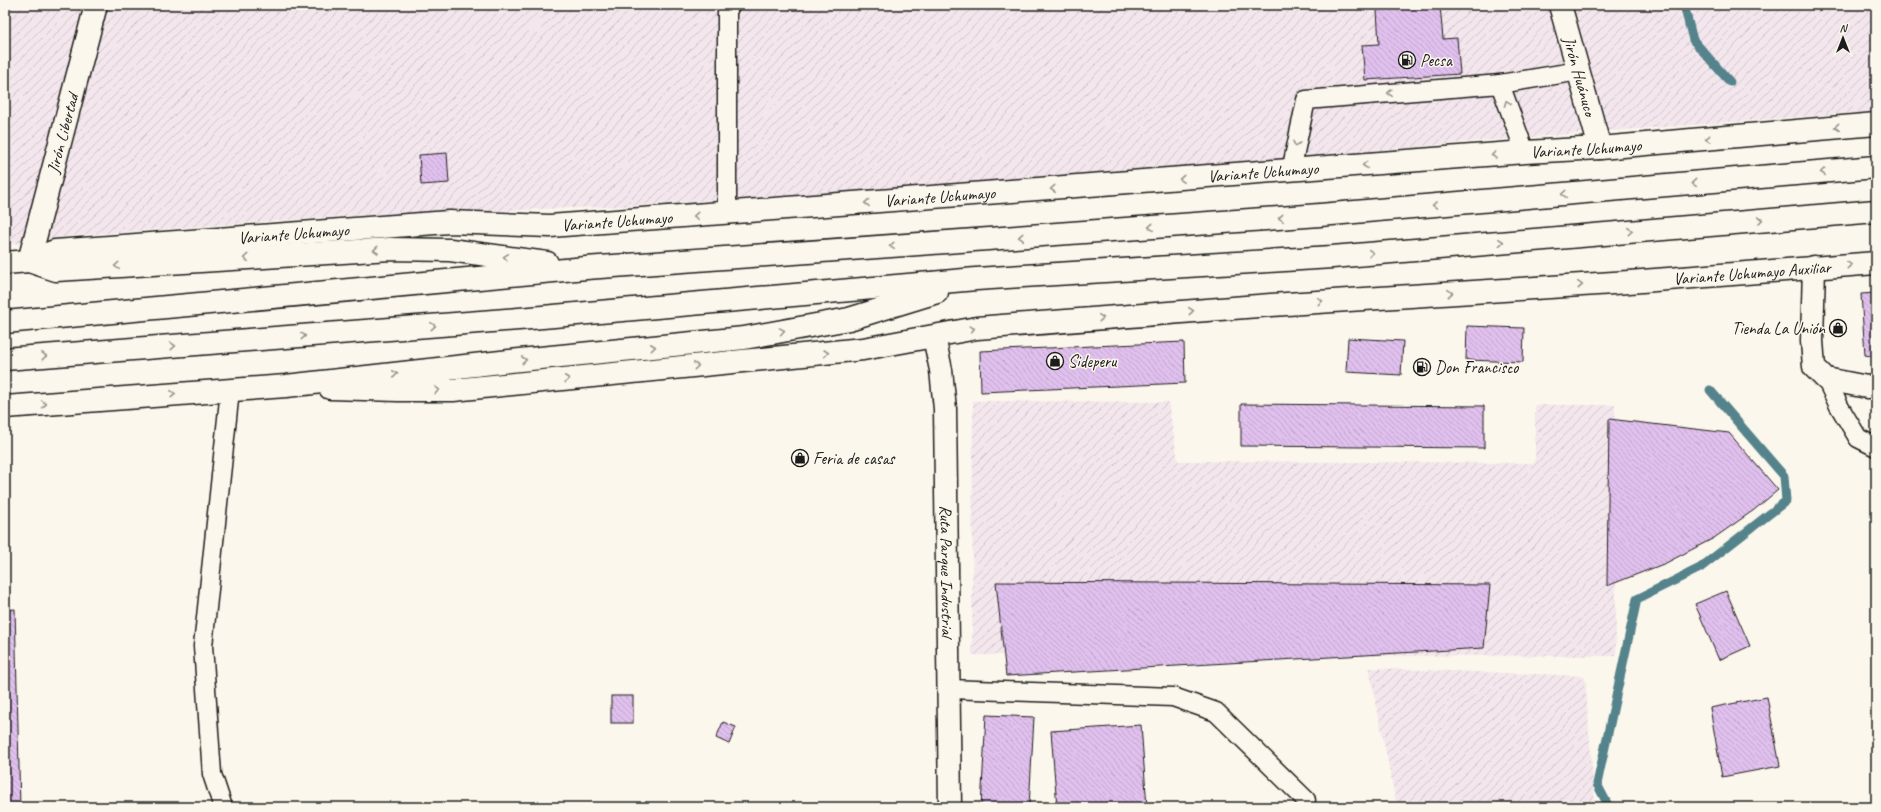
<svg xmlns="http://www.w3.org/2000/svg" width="1881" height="812" viewBox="0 0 1881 812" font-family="Caveat,sans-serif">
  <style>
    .industrial { fill: url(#industrial-furrows) }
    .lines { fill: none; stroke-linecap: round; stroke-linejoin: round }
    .stream { stroke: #54838b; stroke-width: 9 }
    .building { fill: url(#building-back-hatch); stroke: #1c1c1c }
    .lane-casing { stroke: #1c1c1c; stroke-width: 21 }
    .street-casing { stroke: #1c1c1c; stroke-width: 25 }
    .secondary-casing { stroke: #1c1c1c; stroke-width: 25 }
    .highway-casing { stroke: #1c1c1c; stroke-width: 25 }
    .lane { stroke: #fbf7ec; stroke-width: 18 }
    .street { stroke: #fbf7ec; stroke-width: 22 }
    .secondary { stroke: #fbf7ec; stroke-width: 22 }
    .highway { stroke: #fbf7ec; stroke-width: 22 }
    .oneway { stroke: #97948e }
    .labels { text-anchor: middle; stroke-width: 3; stroke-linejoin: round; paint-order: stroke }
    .poi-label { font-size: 17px; fill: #1c1c1c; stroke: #fbf7ec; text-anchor: start }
    .street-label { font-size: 17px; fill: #1c1c1c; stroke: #fbf7ec }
  </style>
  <defs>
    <pattern id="industrial-furrows" width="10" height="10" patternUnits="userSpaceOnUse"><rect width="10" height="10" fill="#f3e6ec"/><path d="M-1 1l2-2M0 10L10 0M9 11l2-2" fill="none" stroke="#d0c5ca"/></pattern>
    <pattern id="building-back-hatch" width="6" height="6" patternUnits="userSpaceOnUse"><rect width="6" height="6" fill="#e0c0ed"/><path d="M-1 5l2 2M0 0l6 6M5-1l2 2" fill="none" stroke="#c0a4cb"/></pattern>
  </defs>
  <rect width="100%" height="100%" fill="#fbf7ec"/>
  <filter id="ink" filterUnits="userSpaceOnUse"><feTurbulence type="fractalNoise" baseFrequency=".025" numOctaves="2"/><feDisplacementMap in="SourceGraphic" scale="8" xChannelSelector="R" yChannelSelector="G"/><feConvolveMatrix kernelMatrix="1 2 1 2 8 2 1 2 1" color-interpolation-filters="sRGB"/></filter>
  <g filter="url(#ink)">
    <!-- industrial -->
    <g class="industrial">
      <polygon points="5,5 1876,5 1876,111 1480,141 1148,172 629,206 345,216 80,235 5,245"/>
      <polygon points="973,401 1168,402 1178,461 1535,463 1535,405 1615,405 1616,656 972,655"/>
      <polygon points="1369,668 1585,676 1595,807 1397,807"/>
    </g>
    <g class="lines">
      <!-- stream -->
      <g class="stream">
        <polyline points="1684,5 1693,40 1730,82"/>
        <polyline points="1609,807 1597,784 1637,599 1700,568 1786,501 1784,476 1710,390"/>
      </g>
    </g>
    <!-- building -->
    <g class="building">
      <polygon points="1440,5 1443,39 1457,38 1460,74 1365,80 1362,45 1379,44 1377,10"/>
      <polygon points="447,153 449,183 421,185 419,155"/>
      <polygon points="1876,293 1876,357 1865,355 1861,294"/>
      <polygon points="1467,326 1524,328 1523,362 1466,360"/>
      <polygon points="1348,338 1403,341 1401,375 1346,372"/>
      <polygon points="1184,342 1185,383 981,392 980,351"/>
      <polygon points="1241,404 1484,406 1484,448 1241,446"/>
      <polygon points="1609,419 1729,433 1778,490 1754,510 1714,538 1666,563 1607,586"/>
      <polygon points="996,582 1490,585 1484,648 1006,676"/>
      <polygon points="1726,591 1750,646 1719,660 1695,604"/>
      <polygon points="15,609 20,807 5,807 5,610"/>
      <rect x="611" y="696" width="22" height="27"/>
      <polygon points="1767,697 1780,766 1722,777 1710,708"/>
      <polygon points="986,715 1034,717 1029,807 981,807"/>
      <polygon points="723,722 736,727 729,744 716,738"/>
      <polygon points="1141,725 1147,807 1057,807 1051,731"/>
    </g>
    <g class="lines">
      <!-- lane casing -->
      <g class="lane-casing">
        <g id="lane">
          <polyline points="1500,84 1579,71"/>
          <polyline points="1291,171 1306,100 1500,84 1525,152"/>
          <polyline points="727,213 727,12 730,5"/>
          <polyline points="1826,379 1839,406 1858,438 1876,447"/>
          <polyline points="949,689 1173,697 1216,712 1306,800"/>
          <polyline points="223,807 212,774 203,646 230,390"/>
        </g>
      </g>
      <!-- street casing -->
      <g class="street-casing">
        <g id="street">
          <path id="s1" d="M 1560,5 L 1600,148"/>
          <path id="s2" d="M 29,261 L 96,5"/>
          <polyline points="1814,267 1812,341 1814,367 1826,379 1867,387 1876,386"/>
        </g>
      </g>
      <!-- secondary casing -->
      <g class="secondary-casing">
        <g id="secondary">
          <path id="s3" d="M 29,261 L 55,251 L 449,222 L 550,226 L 1525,152 L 1600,148 L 1876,124"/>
          <path id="s4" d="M 934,337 L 941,370 L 945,409 L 950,807"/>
          <path id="s5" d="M 330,388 L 398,390 L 453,390 L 863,349 L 977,328 L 1271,305 L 1629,282 L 1876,263"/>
        </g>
      </g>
      <!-- highway casing -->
      <g class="highway-casing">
        <g id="highway">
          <polyline points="5,263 29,261 56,270 390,249 450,250 547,263"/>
          <polyline points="5,322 586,268 1320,215 1876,167"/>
          <polyline points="5,359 531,318 976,279 1332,257 1876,211"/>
          <polyline points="5,407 286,386 510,361 744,338 849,319 937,292"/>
        </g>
      </g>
      <!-- lane -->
      <use href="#lane" class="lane"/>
      <!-- street -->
      <use href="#street" class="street"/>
      <!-- secondary -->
      <use href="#secondary" class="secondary"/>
      <!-- highway -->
      <use href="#highway" class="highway"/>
    </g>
    <!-- one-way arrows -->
    <defs><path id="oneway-chevron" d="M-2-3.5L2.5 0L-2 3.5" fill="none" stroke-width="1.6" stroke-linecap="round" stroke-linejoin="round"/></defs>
    <g class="oneway">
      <use href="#oneway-chevron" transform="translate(1390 93) rotate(176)"/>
      <use href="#oneway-chevron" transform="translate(1507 103) rotate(-111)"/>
      <use href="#oneway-chevron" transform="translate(1837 127) rotate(175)"/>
      <use href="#oneway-chevron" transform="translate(1708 139) rotate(175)"/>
      <use href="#oneway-chevron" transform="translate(1296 144) rotate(102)"/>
      <use href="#oneway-chevron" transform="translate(1494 155) rotate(175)"/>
      <use href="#oneway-chevron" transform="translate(1365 165) rotate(175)"/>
      <use href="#oneway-chevron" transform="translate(1823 172) rotate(175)"/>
      <use href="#oneway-chevron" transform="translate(1182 179) rotate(176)"/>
      <use href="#oneway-chevron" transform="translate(1694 183) rotate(175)"/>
      <use href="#oneway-chevron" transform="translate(1053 189) rotate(176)"/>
      <use href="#oneway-chevron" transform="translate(1564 194) rotate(175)"/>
      <use href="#oneway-chevron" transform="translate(867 203) rotate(176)"/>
      <use href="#oneway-chevron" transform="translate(1435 205) rotate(175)"/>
      <use href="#oneway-chevron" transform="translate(696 216) rotate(176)"/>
      <use href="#oneway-chevron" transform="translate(1281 218) rotate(176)"/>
      <use href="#oneway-chevron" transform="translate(1760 220) rotate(-5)"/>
      <use href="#oneway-chevron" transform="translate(1151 227) rotate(176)"/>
      <use href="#oneway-chevron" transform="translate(1630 231) rotate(-5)"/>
      <use href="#oneway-chevron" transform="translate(1021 237) rotate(176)"/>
      <use href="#oneway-chevron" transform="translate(1501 242) rotate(-5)"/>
      <use href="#oneway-chevron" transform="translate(892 246) rotate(176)"/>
      <use href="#oneway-chevron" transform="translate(376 250) rotate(176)"/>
      <use href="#oneway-chevron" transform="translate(1371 253) rotate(-5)"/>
      <use href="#oneway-chevron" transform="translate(506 257) rotate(-172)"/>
      <use href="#oneway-chevron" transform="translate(246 258) rotate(176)"/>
      <use href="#oneway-chevron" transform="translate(1849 265) rotate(-4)"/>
      <use href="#oneway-chevron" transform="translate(117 266) rotate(176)"/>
      <use href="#oneway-chevron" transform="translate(1580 285) rotate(-4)"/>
      <use href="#oneway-chevron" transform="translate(1450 293) rotate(-4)"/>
      <use href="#oneway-chevron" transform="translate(1320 301) rotate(-4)"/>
      <use href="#oneway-chevron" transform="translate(1191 311) rotate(-5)"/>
      <use href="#oneway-chevron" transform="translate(1101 318) rotate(-4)"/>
      <use href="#oneway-chevron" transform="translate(433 326) rotate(-4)"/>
      <use href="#oneway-chevron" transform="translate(972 329) rotate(-11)"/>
      <use href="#oneway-chevron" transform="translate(782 331) rotate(-10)"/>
      <use href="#oneway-chevron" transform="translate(303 336) rotate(-4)"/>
      <use href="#oneway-chevron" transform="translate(173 346) rotate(-4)"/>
      <use href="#oneway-chevron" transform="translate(653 347) rotate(-6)"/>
      <use href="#oneway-chevron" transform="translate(826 353) rotate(-6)"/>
      <use href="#oneway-chevron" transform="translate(44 356) rotate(-4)"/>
      <use href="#oneway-chevron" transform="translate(524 360) rotate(-6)"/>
      <use href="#oneway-chevron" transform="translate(696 366) rotate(-6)"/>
      <use href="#oneway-chevron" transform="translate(395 374) rotate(-6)"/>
      <use href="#oneway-chevron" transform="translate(567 379) rotate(-6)"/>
      <use href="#oneway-chevron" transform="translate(437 390) rotate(-1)"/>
      <use href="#oneway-chevron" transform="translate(173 394) rotate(-4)"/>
      <use href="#oneway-chevron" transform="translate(44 404) rotate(-4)"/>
    </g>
  </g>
  <!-- icons -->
  <defs>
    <g id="fuel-ring" transform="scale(0.9)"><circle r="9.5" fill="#fbf7ec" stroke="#1c1c1c" stroke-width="1.5"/><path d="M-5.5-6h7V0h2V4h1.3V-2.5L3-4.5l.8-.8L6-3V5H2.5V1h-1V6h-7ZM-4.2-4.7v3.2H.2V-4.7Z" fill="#1c1c1c"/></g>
    <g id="shop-ring" transform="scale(0.9)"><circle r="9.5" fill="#fbf7ec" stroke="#1c1c1c" stroke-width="1.5"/><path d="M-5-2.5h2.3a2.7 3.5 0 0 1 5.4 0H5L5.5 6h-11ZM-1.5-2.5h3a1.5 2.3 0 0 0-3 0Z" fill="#1c1c1c"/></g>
  </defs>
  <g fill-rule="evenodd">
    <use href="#fuel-ring" x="1407" y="60"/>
    <use href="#shop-ring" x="1838" y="328"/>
    <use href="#shop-ring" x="1055" y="361"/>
    <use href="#fuel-ring" x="1422" y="367"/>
    <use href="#shop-ring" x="800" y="458"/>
  </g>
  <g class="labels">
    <!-- poi labels -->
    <g class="poi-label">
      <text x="1420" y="66">Pecsa</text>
      <text x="1825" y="334" text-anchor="end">Tienda La Unión</text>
      <text x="1068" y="367">Sideperu</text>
      <text x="1435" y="373">Don Francisco</text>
      <text x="813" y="464">Feria de casas</text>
    </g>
    <!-- street labels -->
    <g class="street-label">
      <text dy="6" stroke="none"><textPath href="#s1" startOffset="74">Jirón Huánuco</textPath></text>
      <text dy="6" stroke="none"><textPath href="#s2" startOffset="132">Jirón Libertad</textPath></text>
      <text dy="6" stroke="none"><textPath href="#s3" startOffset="1563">Variante Uchumayo</textPath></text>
      <text dy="6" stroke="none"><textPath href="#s3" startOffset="1239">Variante Uchumayo</textPath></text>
      <text dy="6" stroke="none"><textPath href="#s3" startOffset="915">Variante Uchumayo</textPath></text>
      <text dy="6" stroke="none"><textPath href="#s3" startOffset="591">Variante Uchumayo</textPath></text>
      <text dy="6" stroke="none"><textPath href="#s3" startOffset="267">Variante Uchumayo</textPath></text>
      <text dy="6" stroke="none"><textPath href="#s5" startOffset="1428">Variante Uchumayo Auxiliar</textPath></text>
      <text dy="6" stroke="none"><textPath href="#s4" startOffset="235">Ruta Parque Industrial</textPath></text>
    </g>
  </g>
  <!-- margin -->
  <rect width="1881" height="812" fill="none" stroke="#fbf7ec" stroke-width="20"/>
  <rect x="10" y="10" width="1861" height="792" fill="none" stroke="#1c1c1c" stroke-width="1.5" filter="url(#ink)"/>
  <!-- north arrow -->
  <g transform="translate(1843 38)" stroke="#fbf7ec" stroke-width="3" paint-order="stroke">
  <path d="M0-3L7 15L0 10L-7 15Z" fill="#1c1c1c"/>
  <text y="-6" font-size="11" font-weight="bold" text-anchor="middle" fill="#1c1c1c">N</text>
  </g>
</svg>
